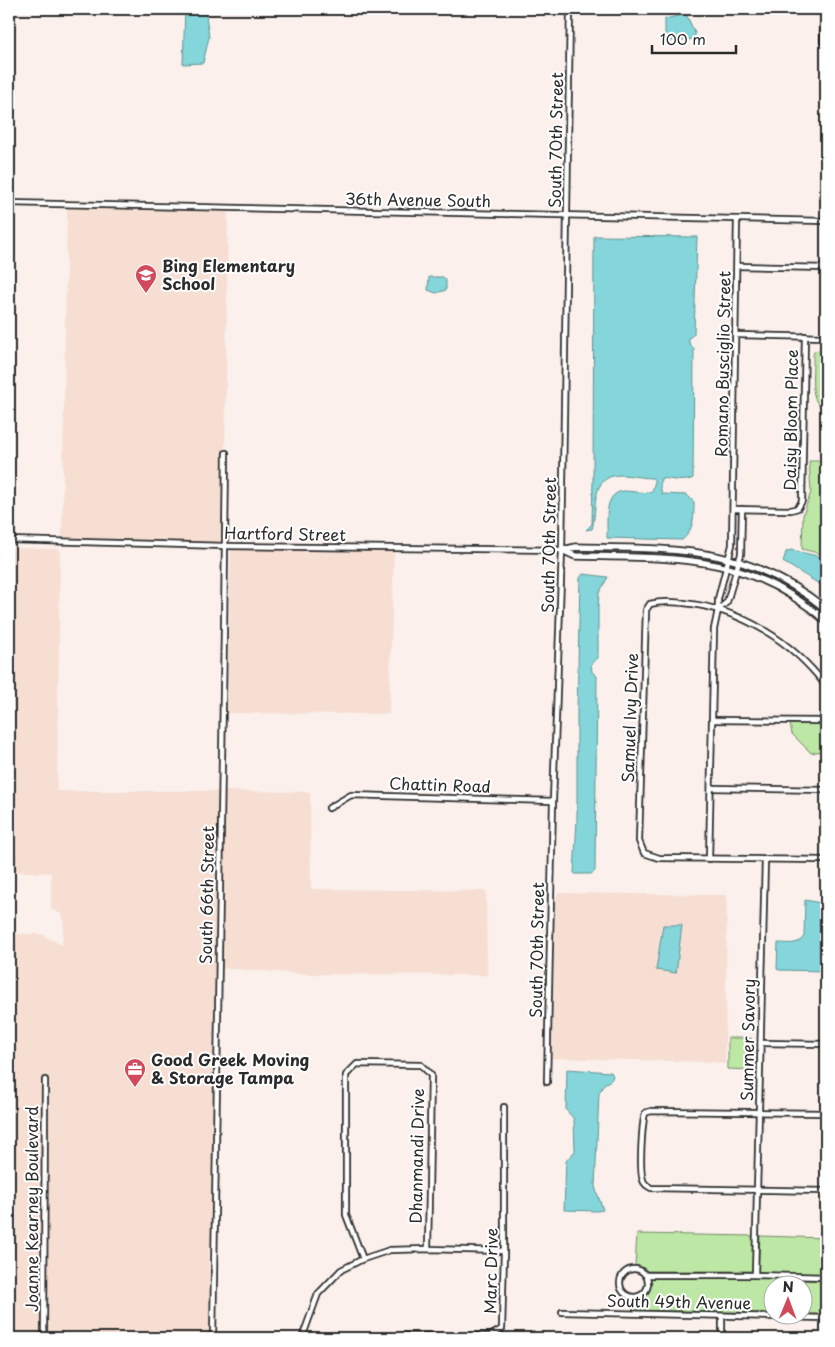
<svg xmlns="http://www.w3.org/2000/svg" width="835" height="1347" viewBox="0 0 835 1347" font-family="'Playpen Sans',sans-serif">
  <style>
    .built { fill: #f6ded3 }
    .green { fill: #bde7a4; stroke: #748968 }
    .water { fill: #84d6da; stroke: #609294 }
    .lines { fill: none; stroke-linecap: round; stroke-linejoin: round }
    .minor-casing { stroke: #2b2b2b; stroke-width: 8 }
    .tertiary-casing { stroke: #2b2b2b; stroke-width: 9 }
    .minor { stroke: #fff; stroke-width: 4.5 }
    .tertiary { stroke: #fff; stroke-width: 5.5 }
    .labels { text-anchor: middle; stroke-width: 4; stroke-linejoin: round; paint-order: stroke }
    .street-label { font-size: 16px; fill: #2b2b2b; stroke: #fff }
    .poi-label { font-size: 16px; font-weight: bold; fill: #2b2b2b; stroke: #fff; text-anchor: start }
  </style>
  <rect width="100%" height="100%" fill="#fbf0eb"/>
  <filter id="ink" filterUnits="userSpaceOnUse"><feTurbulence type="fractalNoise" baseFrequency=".02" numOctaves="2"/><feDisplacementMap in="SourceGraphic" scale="10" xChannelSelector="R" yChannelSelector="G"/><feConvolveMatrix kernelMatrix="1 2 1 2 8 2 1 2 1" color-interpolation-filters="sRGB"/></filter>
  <g filter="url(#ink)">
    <!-- built -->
    <g class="built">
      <polygon points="67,204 228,207 224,545 62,541"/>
      <polygon points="9,548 60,549 57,791 219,791 212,1245 209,1246 210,1338 47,1338 48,1281 47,1077 42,1077 43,1281 41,1338 9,1338 9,934 41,934 62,945 64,922 61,914 51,909 51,873 9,871 10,866 15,861 11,852 11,837 9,835"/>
      <polygon points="231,549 394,551 389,714 227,713"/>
      <polygon points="225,791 310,792 311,889 486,891 487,975 305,974 222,968"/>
      <polygon points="558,893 727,895 725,1064 713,1062 550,1058 554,901"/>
    </g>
    <!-- green -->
    <g class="green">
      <path d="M 820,349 L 826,349 L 826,410 C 807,403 814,372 813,355 L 814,352 Z"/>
      <polygon points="809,461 826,461 826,555 802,549 803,515 811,492"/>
      <polygon points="790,724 826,724 826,748 822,751 811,753 792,734"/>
      <polygon points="728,1038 751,1038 751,1070 728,1069"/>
      <polygon points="637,1234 754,1236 753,1271 647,1271 640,1266 635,1266"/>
      <polygon points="760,1236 826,1238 826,1274 758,1272"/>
      <path d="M 651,1278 L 755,1278 L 826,1281 L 826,1314 L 803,1314 L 802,1284 L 772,1284 L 772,1313 L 633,1310 L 634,1300 C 646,1299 652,1290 651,1278 Z"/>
    </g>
    <!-- water -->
    <g class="water">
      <polygon points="185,9 205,9 209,37 203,63 183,64"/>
      <polygon points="686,14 695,33 695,39 668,41 665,36 665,19"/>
      <path d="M 594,236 L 697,237 L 694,334 L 689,338 L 689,343 L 694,348 L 693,478 C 684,483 672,479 661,478 L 660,486 L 662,494 L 687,495 L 694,502 C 694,517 694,530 682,540 L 607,538 C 608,523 602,493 624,491 C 633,491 643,494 652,492 L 655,481 L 652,478 C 641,478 631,475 620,475 C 589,476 598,509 592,529 L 586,530 L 592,524 L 593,480 Z"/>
      <polygon points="429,277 443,277 446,280 446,290 436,293 428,290"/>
      <polygon points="791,550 826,558 826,588 783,562 786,552"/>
      <polygon points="583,574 608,577 599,593 598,608 598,658 591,664 592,672 597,676 595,867 595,871 591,874 576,874 574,873 577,820 577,712 580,578"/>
      <polygon points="9,835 11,837 11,852 15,857 15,861 9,869"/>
      <path d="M 805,900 L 826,904 L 826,971 L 779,970 L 777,969 L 778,943 C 788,943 799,946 804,936 Z"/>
      <polygon points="663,925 682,925 676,973 656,970"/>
      <polygon points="567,1069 611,1072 613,1076 611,1080 604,1084 599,1093 595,1187 603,1210 597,1211 564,1210 566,1161 575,1151 574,1119 566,1110"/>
    </g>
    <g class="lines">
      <!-- minor casing -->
      <g class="minor-casing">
        <g id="minor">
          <polyline points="823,41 824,9"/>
          <polyline points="9,203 826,221"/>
          <polyline points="737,266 826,268"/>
          <polyline points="736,335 826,337"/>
          <polyline points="733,509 791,510 798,508 802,501 805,336"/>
          <polyline points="9,540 225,546 562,550"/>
          <polyline points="719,609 727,602 741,554 742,509"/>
          <path d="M 826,686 C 792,641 741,609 684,603 C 672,602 662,601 650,604 L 646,610 L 639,841 L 644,853 L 659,858 L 826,860"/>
          <polyline points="712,720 826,721"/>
          <polyline points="711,788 826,790"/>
          <polyline points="329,808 351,795 553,801"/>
          <polyline points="709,859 714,629 718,610 718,599 732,545 737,219"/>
          <polyline points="761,1043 826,1044"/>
          <polyline points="547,1082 553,801 562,550 570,9"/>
          <path d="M 826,1113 L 651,1111 L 645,1113 C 642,1125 639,1169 643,1180 C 644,1184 647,1186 651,1188 L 826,1191"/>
          <polyline points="363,1259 346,1215 346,1075 357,1064 421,1065 431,1075 428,1249"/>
          <circle cx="634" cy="1283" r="14"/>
          <polyline points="646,1275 755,1275 765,859"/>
          <polyline points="755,1275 826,1277"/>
          <polyline points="562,1312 826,1318"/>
          <polyline points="44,1338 45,1080"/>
          <polyline points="213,1338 224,630 226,453"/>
          <polyline points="302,1338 318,1294 341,1270 363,1259 390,1250 428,1249 504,1251"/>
          <polyline points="399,1338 402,1336 490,1336 502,1329 504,1251 504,1107"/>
          <polyline points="722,1338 722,1316"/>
        </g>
      </g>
      <!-- tertiary casing -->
      <g class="tertiary-casing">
        <g id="tertiary">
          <path d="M 562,550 L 575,556 C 674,558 746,552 826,621"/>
          <path d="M 563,550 L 576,547 C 673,549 746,544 826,609"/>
        </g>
      </g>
      <!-- minor -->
      <use href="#minor" class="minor"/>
      <!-- tertiary -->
      <use href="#tertiary" class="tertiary"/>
    </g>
  </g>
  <!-- icons -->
  <defs>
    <g id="school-pin" transform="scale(1.125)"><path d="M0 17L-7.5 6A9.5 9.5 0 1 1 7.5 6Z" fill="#d1495b" stroke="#fff"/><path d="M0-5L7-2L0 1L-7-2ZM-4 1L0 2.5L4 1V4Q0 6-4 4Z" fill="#fff"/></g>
    <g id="office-pin" transform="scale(1.125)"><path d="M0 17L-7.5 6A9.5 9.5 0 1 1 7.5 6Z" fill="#d1495b" stroke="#fff"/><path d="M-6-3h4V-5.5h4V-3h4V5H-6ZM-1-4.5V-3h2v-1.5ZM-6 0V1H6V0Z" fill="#fff"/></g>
  </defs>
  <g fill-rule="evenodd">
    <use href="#school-pin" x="146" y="275"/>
    <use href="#office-pin" x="135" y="1069"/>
  </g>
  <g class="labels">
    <!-- street labels -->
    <g class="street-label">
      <text transform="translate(556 140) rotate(-89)" y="6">South 70th Street</text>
      <text transform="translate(418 200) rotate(1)" y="6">36th Avenue South</text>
      <text transform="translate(723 364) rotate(-89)" y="6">Romano Busciglio Street</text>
      <text transform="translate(791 420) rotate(-89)" y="6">Daisy Bloom Place</text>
      <text transform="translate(285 534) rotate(1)" y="6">Hartford Street</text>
      <text transform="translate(549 545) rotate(-89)" y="6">South 70th Street</text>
      <text transform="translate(630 718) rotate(-88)" y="6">Samuel Ivy Drive</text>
      <text transform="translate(440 785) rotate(2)" y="6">Chattin Road</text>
      <text transform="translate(207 895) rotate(-89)" y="6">South 66th Street</text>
      <text transform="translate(537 950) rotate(-89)" y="6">South 70th Street</text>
      <text transform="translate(748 1040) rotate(-89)" y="6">Summer Savory</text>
      <text transform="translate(417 1156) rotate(-89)" y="6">Dhanmandi Drive</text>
      <text transform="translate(32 1209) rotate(-90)" y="6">Joanne Kearney Boulevard</text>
      <text transform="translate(491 1271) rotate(-89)" y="6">Marc Drive</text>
      <text transform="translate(679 1302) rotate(1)" y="6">South 49th Avenue</text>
    </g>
    <!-- poi labels -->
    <g class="poi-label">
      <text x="162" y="272">Bing Elementary<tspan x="162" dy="18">School</tspan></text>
      <text x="151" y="1066">Good Greek Moving<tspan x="151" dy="18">&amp; Storage Tampa</tspan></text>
    </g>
  </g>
  <!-- margin -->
  <rect width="835" height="1347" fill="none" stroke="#fff" stroke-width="30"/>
  <rect x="15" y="15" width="805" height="1317" fill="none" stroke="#2b2b2b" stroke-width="2" filter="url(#ink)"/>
  <!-- north arrow -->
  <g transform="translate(788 1300) rotate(1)"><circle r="24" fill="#ffffff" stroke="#aaaaaa"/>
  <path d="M0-4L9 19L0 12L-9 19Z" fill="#d1495b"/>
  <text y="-8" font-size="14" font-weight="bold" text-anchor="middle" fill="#2b2b2b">N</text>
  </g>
  <!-- scale -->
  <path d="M652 45v8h84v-8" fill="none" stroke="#2b2b2b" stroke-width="2.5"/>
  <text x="660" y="45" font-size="15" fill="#2b2b2b" stroke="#ffffff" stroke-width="4" paint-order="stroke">100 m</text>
</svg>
